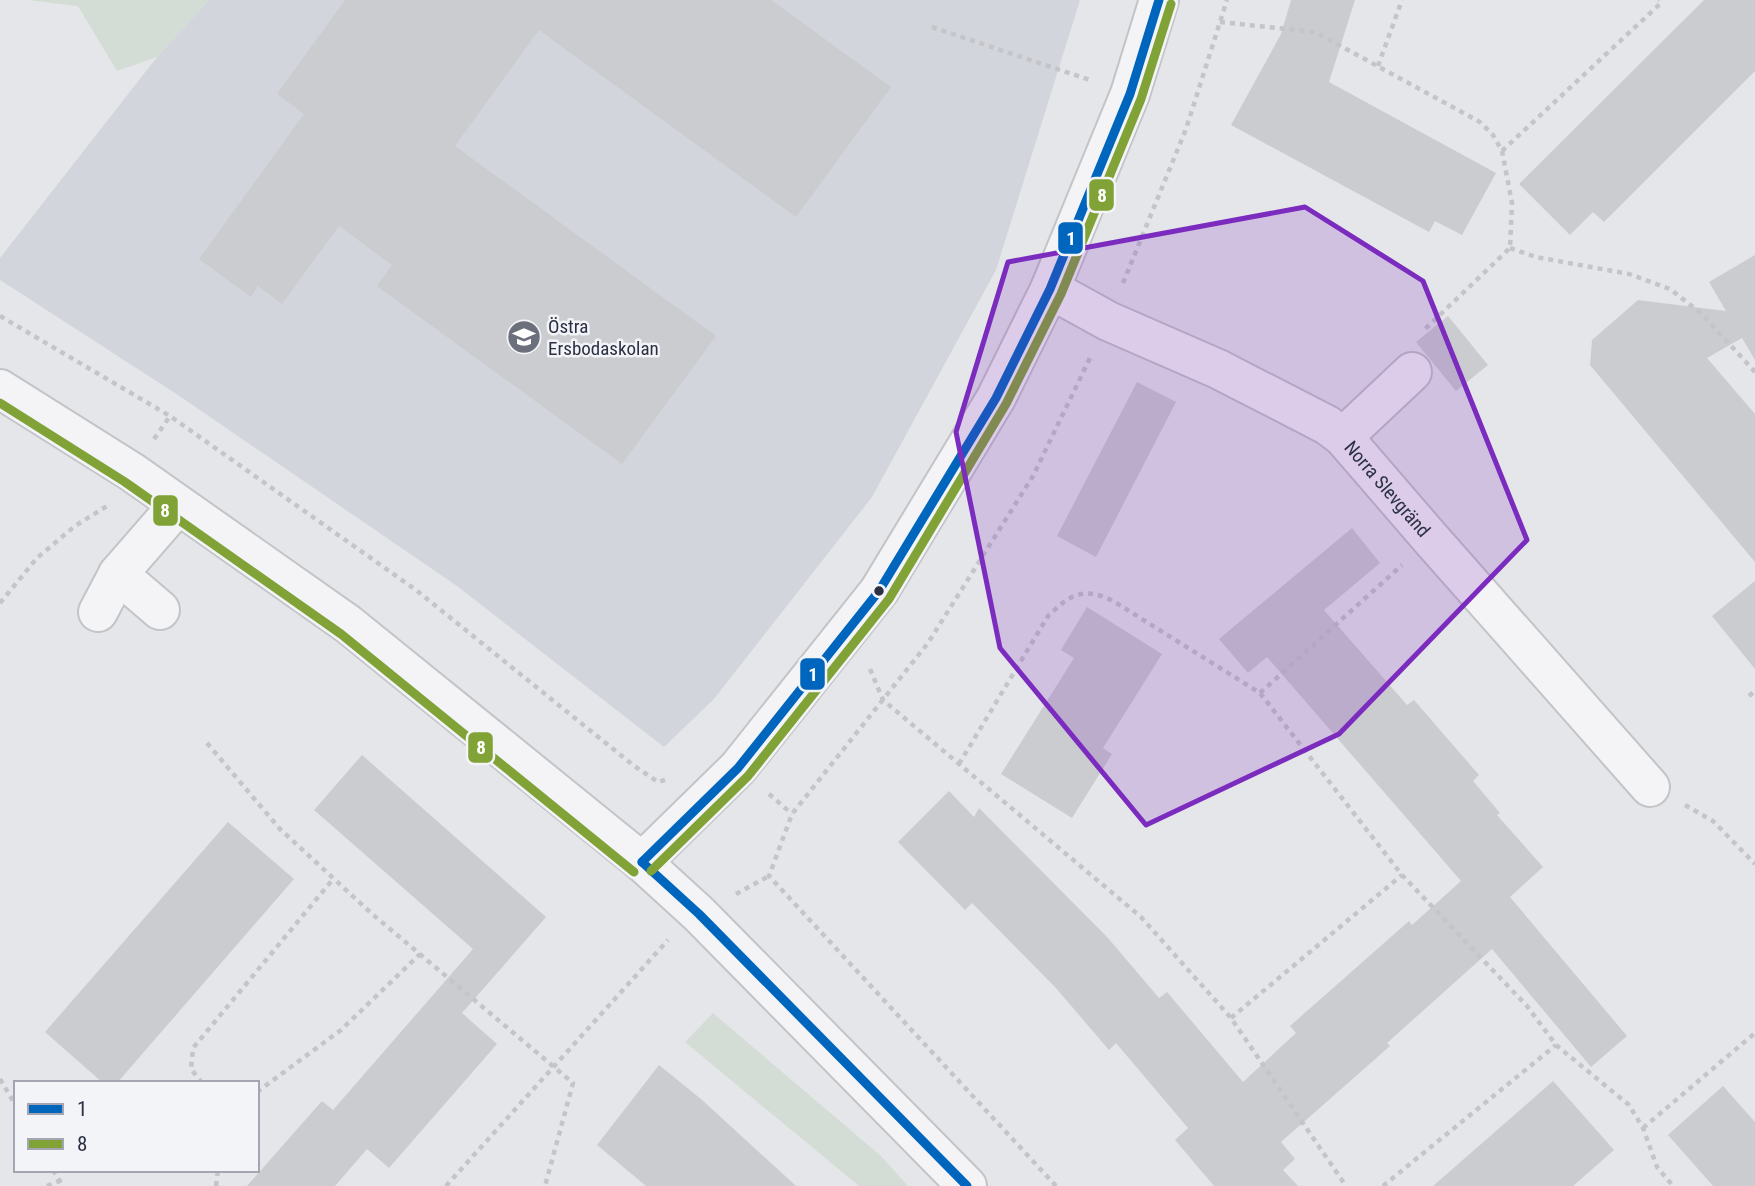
<svg xmlns="http://www.w3.org/2000/svg" width="1755" height="1186" viewBox="0 0 1755 1186" font-family="'Roboto Condensed',sans-serif">
  <style>
    .built { fill: #d3d5dc }
    .green { fill: #d4ddd5 }
    .building { fill: #cbccd0 }
    .lines { fill: none; stroke-linecap: round; stroke-linejoin: round }
    .minor-casing { stroke: #c3c4c7; stroke-width: 42 }
    .path { stroke: #c4c4c9; stroke-width: 4.5; stroke-dasharray: 5 5; stroke-linecap: butt }
    .minor { stroke: #f4f4f6; stroke-width: 38 }
    .bus-1-casing { stroke: #f3f4f8; stroke-width: 14 }
    .bus-2-casing { stroke: #f3f4f8; stroke-width: 14 }
    .bus-1 { stroke: #0065bd; stroke-width: 9 }
    .bus-2 { stroke: #81a236; stroke-width: 9 }
    .marked { fill: #7b2cbf; fill-opacity: 0.2; stroke: #7b2cbf; stroke-width: 5; stroke-linejoin: round }
    .bus-dot { fill: #2b3043; stroke: #f3f4f8; stroke-width: 2.5 }
    .labels { text-anchor: middle; stroke-width: 5; stroke-linejoin: round; paint-order: stroke }
    .poi-label { font-size: 19px; fill: #2b3043; stroke: #f3f4f8; text-anchor: start }
    .street-label { font-size: 19px; fill: #2b3043; stroke: #f3f4f8 }
    .line-badge { stroke: #f3f4f8; stroke-width: 2.5 }
    .badge-label { font-size: 19px; text-anchor: middle; font-weight: bold; fill: #fff }
  </style>
  <rect width="100%" height="100%" fill="#e5e6e9"/>
  <!-- built -->
  <polygon class="built" points="209,0 1080,0 996,270 872,497 714,699 664,747 457,586 178,395 0,280 0,258 157,57"/>
  <!-- green -->
  <g class="green">
    <polygon points="28,0 209,0 157,57 117,71 78,6"/>
    <polygon points="713,1013 881,1156 908,1186 859,1186 685,1042"/>
  </g>
  <!-- building -->
  <g class="building">
    <polygon points="345,0 771,0 891,87 796,217 539,30 455,146 716,336 622,464 377,286 392,265 339,226 282,304 258,286 251,297 199,259 304,114 277,94"/>
    <polygon points="1291,0 1355,0 1329,82 1496,173 1462,235 1435,221 1429,232 1231,125 1281,34"/>
    <polygon points="1704,0 1755,0 1755,71 1604,222 1593,212 1570,235 1519,184"/>
    <polygon points="1755,255 1755,360 1742,338 1707,358 1755,414 1755,562 1590,365 1592,340 1638,300 1726,311 1709,282"/>
    <polygon points="1448,316 1488,365 1456,391 1416,342"/>
    <polygon points="1137,382 1176,402 1096,557 1057,536"/>
    <polygon points="1352,528 1380,563 1324,610 1407,705 1414,700 1479,775 1473,781 1500,813 1497,815 1543,867 1510,897 1627,1036 1591,1067 1492,949 1387,1043 1390,1046 1281,1142 1295,1159 1283,1170 1298,1186 1214,1186 1175,1140 1188,1128 1116,1043 1109,1050 1055,987 972,903 965,910 898,842 949,791 974,817 979,808 1108,938 1159,998 1167,992 1243,1082 1296,1033 1290,1026 1409,921 1412,925 1461,881 1267,657 1248,673 1219,639"/>
    <polygon points="1755,581 1755,669 1712,616"/>
    <polygon points="1087,607 1162,654 1103,748 1112,754 1072,818 1001,774 1074,658 1061,650"/>
    <polygon points="362,755 546,917 462,1013 497,1044 389,1168 367,1149 335,1186 247,1186 322,1101 333,1110 473,949 314,810"/>
    <polygon points="228,822 294,879 117,1083 103,1083 45,1032"/>
    <polygon points="659,1065 701,1099 796,1186 646,1186 597,1145"/>
    <polygon points="1553,1081 1614,1150 1573,1186 1433,1186"/>
    <polygon points="1723,1086 1755,1122 1755,1186 1713,1186 1668,1135"/>
  </g>
  <g class="lines">
    <!-- minor casing -->
    <g class="minor-casing">
      <g id="minor">
        <path id="s1" d="M 1050,289 L 1108,321 L 1218,369 L 1327,425 L 1343,437 L 1431,539 L 1650,787"/>
        <polyline points="0,389 132,472 348,624 642,862 699,914 967,1186"/>
        <polyline points="1343,437 1412,372"/>
        <polyline points="118,574 160,610"/>
        <polyline points="98,612 118,574 178,505"/>
        <polyline points="642,862 738,768 879,591 996,398 1050,289 1130,94 1159,0"/>
      </g>
    </g>
    <!-- path -->
    <g class="path">
      <polyline points="1220,22 1315,32 1480,122 1493,135 1502,151 1512,203 1510,248 1422,332"/>
      <polyline points="932,27 1093,81"/>
      <polyline points="1378,66 1402,0"/>
      <polyline points="1502,151 1661,3 1659,0"/>
      <polyline points="1510,248 1536,257 1629,274 1670,289 1702,314 1755,372"/>
      <polyline points="1123,283 1186,129 1227,0"/>
      <polyline points="0,316 170,416 416,590 633,765 658,782 665,780"/>
      <polyline points="154,439 170,416"/>
      <polyline points="0,603 37,558 75,526 107,506"/>
      <polyline points="870,669 883,700 1141,917 1231,1018 1346,1186"/>
      <polyline points="1260,693 1402,565"/>
      <polyline points="1749,696 1755,691"/>
      <polyline points="207,743 280,829 371,913 573,1083 545,1186"/>
      <path d="M 959,764 L 1048,616 C 1055,610 1062,602 1070,598 C 1087,589 1103,595 1118,604 L 1260,693 L 1402,875 L 1527,1006 L 1556,1045 L 1629,1105 L 1643,1128 L 1657,1167 L 1673,1186"/>
      <polyline points="769,794 792,814"/>
      <polyline points="1685,805 1713,821 1755,864"/>
      <polyline points="736,894 769,876"/>
      <polyline points="1231,1018 1402,875"/>
      <polyline points="0,1079 16,1106"/>
      <polyline points="202,1083 191,1069 193,1048 334,878"/>
      <polyline points="257,1092 341,1030 420,954"/>
      <polyline points="1643,1128 1755,1033"/>
      <polyline points="53,1170 63,1186"/>
      <polyline points="47,1186 59,1181"/>
      <polyline points="216,1186 218,1170"/>
      <polyline points="446,1186 668,940"/>
      <polyline points="1056,1186 769,876 792,814 928,643 1033,476 1090,358"/>
      <polyline points="1383,1186 1556,1045"/>
    </g>
    <!-- minor -->
    <use href="#minor" class="minor"/>
    <!-- bus-1 casing -->
    <g class="bus-1-casing">
      <g id="bus-1">
        <polyline points="642,862 738,768 879,591 996,398 1050,289 1130,94 1159,0"/>
        <polyline points="642,862 699,914 967,1186"/>
      </g>
    </g>
    <!-- bus-2 casing -->
    <g class="bus-2-casing">
      <g id="bus-2">
        <polyline points="0,403 125,482 341,634 634,872"/>
        <polyline points="651,871 748,776 889,599 1006,404 1061,294 1141,99 1171,4"/>
      </g>
    </g>
    <!-- bus-1 -->
    <use href="#bus-1" class="bus-1"/>
    <!-- bus-2 -->
    <use href="#bus-2" class="bus-2"/>
  </g>
  <!-- marked area -->
  <path class="marked" d="M 1305,207 L 1423,281 L 1527,540 L 1339,734 L 1146,825 L 1000,648 L 956,432 L 1008,262 Z"/>
  <!-- icons -->
  <defs>
    <g id="school-disc" transform="scale(1.75)"><circle r="9.5" fill="#6c707d" stroke="#f3f4f8"/><path d="M0-5L7-2L0 1L-7-2ZM-4 1L0 2.5L4 1V4Q0 6-4 4Z" fill="#fff"/></g>
  </defs>
  <g fill-rule="evenodd">
    <use href="#school-disc" x="524" y="337"/>
  </g>
  <!-- markers -->
  <circle class="bus-dot" cx="879" cy="591" r="6"/>
  <g class="labels">
    <!-- poi labels -->
    <g class="poi-label">
      <text x="548" y="333">Östra<tspan x="548" dy="22">Ersbodaskolan</tspan></text>
    </g>
    <!-- street labels -->
    <g class="street-label">
      <text dy="7" stroke="none"><textPath href="#s1" startOffset="397">Norra Slevgränd</textPath></text>
    </g>
  </g>
  <g class="line-badge">
    <rect x="1088" y="178" width="27" height="34" rx="7" fill="#81a236"/>
    <rect x="1057" y="221" width="27" height="34" rx="7" fill="#0065bd"/>
    <rect x="152" y="494" width="27" height="33" rx="7" fill="#81a236"/>
    <rect x="799" y="657" width="27" height="34" rx="7" fill="#0065bd"/>
    <rect x="467" y="731" width="27" height="33" rx="7" fill="#81a236"/>
  </g>
  <g class="badge-label">
    <text x="1102" y="202">8</text>
    <text x="1071" y="245">1</text>
    <text x="165" y="517">8</text>
    <text x="813" y="681">1</text>
    <text x="481" y="754">8</text>
  </g>
  <!-- legend -->
  <rect x="14" y="1081" width="245" height="91" fill="#f3f4f8" stroke="#a3a6b0" stroke-width="2"/>
  <rect x="28" y="1104" width="35" height="10" fill="#0065bd" stroke="#a3a6b0" stroke-width="2"/>
  <text x="77" y="1116" font-size="21" fill="#2b3043">1</text>
  <rect x="28" y="1139" width="35" height="10" fill="#81a236" stroke="#a3a6b0" stroke-width="2"/>
  <text x="77" y="1151" font-size="21" fill="#2b3043">8</text>
</svg>
